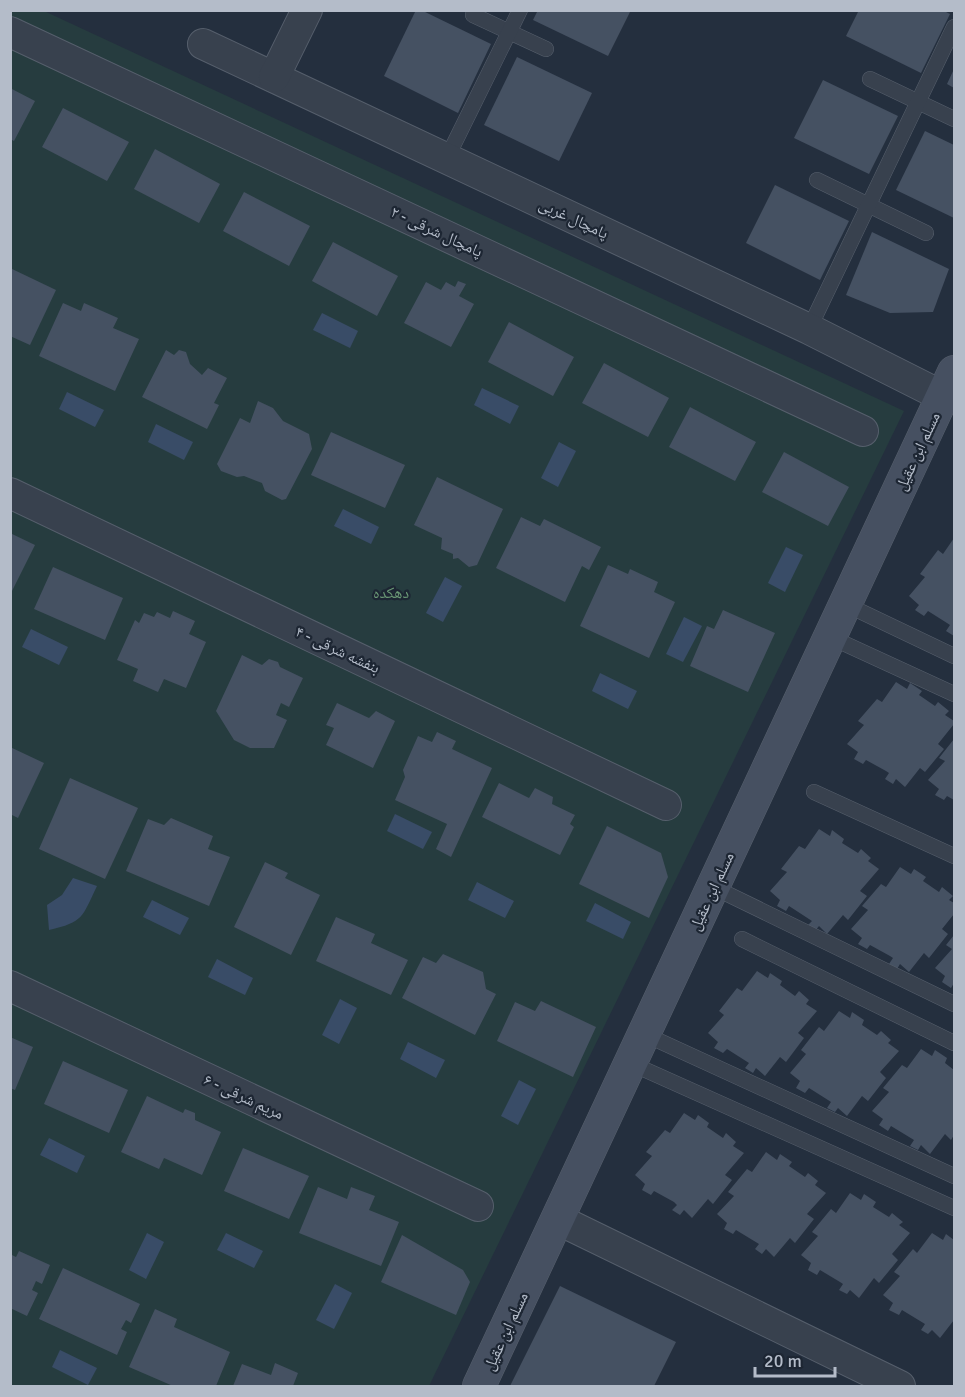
<svg xmlns="http://www.w3.org/2000/svg" width="965" height="1397" viewBox="0 0 965 1397" font-family="Signika,'Noto Naskh Arabic',sans-serif">
  <style>
    .green { fill: #263c3f }
    .water { fill: #394c67 }
    .building { fill: #455162 }
    .lines { fill: none; stroke-linecap: round; stroke-linejoin: round }
    .lane-casing { stroke: #565f6c; stroke-width: 16 }
    .street-casing { stroke: #565f6c; stroke-width: 32 }
    .secondary-casing { stroke: #565f6c; stroke-width: 34 }
    .lane { stroke: #38414e; stroke-width: 15 }
    .street { stroke: #38414e; stroke-width: 30 }
    .secondary { stroke: #465061; stroke-width: 33 }
    .labels { text-anchor: middle; stroke-width: 4.5; stroke-linejoin: round; paint-order: stroke }
    .street-label { font-size: 16px; fill: #b4bcc9; stroke: #1d2633 }
    .park-label { font-size: 16px; fill: #6b9a76; stroke: #1d2633 }
  </style>
  <rect width="100%" height="100%" fill="#242f3e"/>
  <!-- green -->
  <polygon class="green" points="10,11 44,11 904,411 429,1386 11,1386"/>
  <!-- water -->
  <g class="water">
    <polygon points="322,313 358,331 350,348 313,330"/>
    <polygon points="482,388 519,406 510,424 474,405"/>
    <polygon points="67,392 104,410 95,427 59,409"/>
    <polygon points="156,424 193,442 184,460 148,442"/>
    <polygon points="559,442 576,451 558,487 541,478"/>
    <polygon points="343,509 379,527 371,544 334,526"/>
    <polygon points="786,547 803,555 785,592 768,583"/>
    <polygon points="445,577 462,586 443,622 426,613"/>
    <polygon points="684,617 702,626 683,662 666,654"/>
    <polygon points="31,629 68,647 59,665 22,647"/>
    <polygon points="600,673 637,691 628,709 592,691"/>
    <polygon points="395,814 432,832 423,849 387,831"/>
    <path d="M 73,878 L 97,886 C 82,917 84,922 49,930 L 47,905 L 62,895 Z"/>
    <polygon points="477,882 514,901 505,918 468,900"/>
    <polygon points="152,900 189,918 180,935 143,917"/>
    <polygon points="595,903 631,922 623,939 586,921"/>
    <polygon points="217,959 253,978 245,995 208,977"/>
    <polygon points="340,999 357,1008 339,1044 322,1035"/>
    <polygon points="408,1042 445,1060 436,1078 400,1059"/>
    <polygon points="519,1080 536,1089 518,1125 501,1116"/>
    <polygon points="49,1138 85,1156 77,1173 40,1155"/>
    <polygon points="147,1233 164,1242 146,1279 129,1270"/>
    <polygon points="226,1233 263,1251 254,1268 217,1250"/>
    <polygon points="335,1284 352,1293 334,1329 316,1320"/>
    <polygon points="60,1350 97,1368 88,1385 52,1367"/>
  </g>
  <!-- building -->
  <g class="building">
    <polygon points="416,10 421,10 491,44 458,113 384,76"/>
    <polygon points="538,10 631,10 608,56 533,20"/>
    <polygon points="859,10 942,10 950,14 921,73 846,36"/>
    <polygon points="517,57 592,93 559,161 484,125"/>
    <polygon points="954,69 954,88 947,84"/>
    <polygon points="823,80 898,116 869,174 794,138"/>
    <polygon points="10,88 35,101 14,141 10,139"/>
    <polygon points="63,108 129,142 107,181 42,147"/>
    <polygon points="925,131 954,145 954,218 896,190"/>
    <polygon points="155,149 220,184 199,223 134,189"/>
    <polygon points="775,185 849,221 820,280 746,243"/>
    <polygon points="244,192 310,226 289,266 223,231"/>
    <polygon points="872,232 949,269 933,312 890,313 846,295"/>
    <polygon points="333,242 398,276 377,316 312,281"/>
    <polygon points="10,268 56,290 30,345 10,336"/>
    <polygon points="458,281 466,284 459,296 474,304 451,347 404,323 426,282 441,290 446,282 455,287"/>
    <polygon points="63,303 81,311 84,303 118,318 113,328 139,339 115,391 39,356"/>
    <polygon points="509,322 574,357 553,396 488,362"/>
    <polygon points="166,350 174,355 179,350 186,352 190,364 202,375 208,368 227,378 214,403 219,405 207,429 142,397"/>
    <polygon points="604,363 669,398 648,437 582,403"/>
    <polygon points="258,401 273,408 283,421 309,434 312,449 286,499 282,500 265,491 262,483 244,476 237,477 221,471 217,464 240,418 250,423"/>
    <polygon points="690,407 756,442 735,481 669,447"/>
    <polygon points="331,432 405,465 385,508 311,475"/>
    <polygon points="784,452 849,487 828,526 762,492"/>
    <polygon points="437,477 503,509 477,565 469,567 458,558 453,559 453,554 441,549 442,538 414,525"/>
    <polygon points="521,517 540,526 544,519 601,547 589,570 582,566 565,602 496,568"/>
    <polygon points="10,533 35,545 10,595"/>
    <polygon points="954,538 954,636 946,631 950,625 947,623 928,611 924,616 915,610 919,605 909,596 925,577 920,574 938,550 943,554"/>
    <polygon points="608,565 628,574 630,569 658,582 654,592 675,602 649,658 580,626"/>
    <polygon points="53,567 123,598 105,640 34,609"/>
    <polygon points="723,610 775,633 748,692 690,666 707,626 714,629"/>
    <polygon points="173,611 195,621 189,634 206,642 186,688 164,679 158,692 133,681 138,669 117,660 135,620 139,623 144,613 154,617 157,612 170,618"/>
    <polygon points="242,655 262,665 269,659 278,662 280,667 303,678 289,707 281,703 276,715 287,720 274,748 250,748 234,740 216,711"/>
    <polygon points="896,682 907,689 910,683 922,691 919,695 935,706 938,702 949,711 945,715 954,721 954,724 938,744 944,749 925,772 920,768 905,787 896,779 893,784 885,779 889,773 886,771 866,760 863,764 854,759 858,752 847,744 864,725 858,721 877,699 882,702"/>
    <polygon points="337,703 369,718 376,711 395,721 373,768 326,745 334,728 326,725"/>
    <polygon points="437,732 456,741 452,749 492,768 451,857 436,849 447,824 395,800 405,777 403,770 418,736 432,742"/>
    <polygon points="954,739 954,800 947,796 944,800 935,795 939,789 928,780 945,761 939,758"/>
    <polygon points="10,747 44,763 18,818 10,814"/>
    <polygon points="70,778 138,808 105,879 39,849"/>
    <polygon points="499,783 529,798 535,788 553,797 552,804 575,815 570,824 574,827 560,855 482,817"/>
    <polygon points="171,818 213,836 208,849 230,857 209,906 126,871 148,819 164,825"/>
    <polygon points="607,826 661,853 668,877 649,918 579,884"/>
    <polygon points="819,829 830,836 832,830 844,839 842,843 858,853 861,849 871,858 868,861 879,869 860,891 867,896 848,920 843,915 827,934 819,926 815,931 807,926 812,921 789,906 786,911 777,906 780,900 770,891 787,872 781,869 799,846 805,849"/>
    <polygon points="265,862 288,873 285,878 320,895 291,955 234,927"/>
    <polygon points="900,867 911,874 914,869 926,877 923,881 939,892 942,887 953,896 949,900 954,903 954,914 942,929 948,934 929,958 924,953 909,972 900,964 897,969 889,964 893,958 890,956 870,945 867,949 858,944 862,938 851,929 868,910 862,906 881,884 886,887"/>
    <polygon points="336,917 375,934 371,943 408,960 391,995 316,961"/>
    <polygon points="954,935 954,983 951,988 942,982 945,976 935,968 952,949 946,945"/>
    <polygon points="443,954 483,972 486,989 496,994 475,1035 402,998 423,957 436,963"/>
    <polygon points="757,971 768,978 770,973 782,981 780,985 795,996 799,991 809,1000 806,1004 817,1011 798,1033 804,1038 786,1062 780,1057 765,1076 756,1068 753,1073 745,1068 749,1063 727,1049 723,1053 714,1048 718,1042 708,1033 724,1015 719,1011 737,988 742,991"/>
    <polygon points="541,1001 596,1027 573,1077 497,1041 515,1002 535,1011"/>
    <polygon points="839,1011 850,1018 852,1012 864,1020 862,1025 877,1035 881,1031 891,1040 888,1043 899,1051 880,1072 886,1078 868,1101 862,1096 847,1116 838,1108 835,1112 827,1108 831,1102 828,1100 809,1088 805,1093 796,1088 800,1081 790,1073 806,1054 801,1050 819,1027 824,1031"/>
    <polygon points="10,1037 33,1047 15,1090 10,1088"/>
    <polygon points="921,1049 932,1056 935,1050 947,1058 945,1063 954,1070 954,1135 951,1140 945,1134 930,1154 921,1145 918,1150 910,1146 914,1140 891,1126 888,1131 879,1125 883,1119 872,1111 889,1092 883,1088 902,1065 907,1068"/>
    <polygon points="63,1061 128,1090 109,1133 44,1104"/>
    <polygon points="147,1096 183,1113 185,1109 195,1113 195,1120 221,1132 202,1175 164,1158 159,1169 121,1152"/>
    <polygon points="684,1113 695,1120 698,1115 709,1123 707,1127 723,1138 726,1133 736,1142 733,1146 744,1153 725,1175 732,1180 713,1204 708,1199 692,1218 684,1210 680,1215 672,1210 677,1205 674,1202 654,1191 651,1195 642,1190 645,1184 635,1175 652,1156 646,1152 665,1130 670,1133"/>
    <polygon points="243,1148 309,1176 289,1219 224,1191"/>
    <polygon points="766,1152 777,1160 780,1154 792,1162 789,1166 805,1177 808,1173 818,1181 815,1185 826,1193 807,1214 814,1219 795,1243 790,1238 774,1257 766,1249 762,1254 755,1249 759,1244 736,1230 733,1234 724,1229 727,1223 717,1214 734,1196 728,1192 747,1169 752,1172"/>
    <polygon points="318,1187 347,1199 351,1187 375,1196 369,1210 399,1222 381,1266 299,1233"/>
    <polygon points="850,1193 861,1200 864,1194 876,1202 873,1207 889,1217 892,1213 903,1222 899,1225 910,1233 892,1254 898,1260 879,1283 874,1278 859,1298 850,1290 847,1294 839,1290 843,1284 840,1282 820,1270 817,1275 808,1270 811,1263 801,1255 818,1236 812,1232 831,1209 836,1213"/>
    <polygon points="932,1233 943,1240 946,1234 954,1240 954,1320 940,1338 932,1330 928,1334 921,1330 925,1324 902,1310 899,1315 889,1310 893,1303 883,1295 900,1276 894,1272 913,1249 917,1253"/>
    <polygon points="402,1235 463,1270 470,1282 456,1315 381,1282"/>
    <polygon points="19,1251 50,1265 42,1284 36,1281 32,1290 38,1293 27,1316 10,1308 10,1254 16,1257"/>
    <polygon points="63,1268 140,1304 131,1323 126,1320 121,1329 127,1332 117,1355 39,1319"/>
    <polygon points="560,1286 676,1342 654,1386 510,1386"/>
    <polygon points="155,1309 177,1319 174,1327 230,1352 216,1386 173,1386 129,1367"/>
    <polygon points="275,1363 298,1373 293,1386 233,1386 242,1364 271,1375"/>
  </g>
  <g class="lines">
    <!-- lane casing -->
    <g class="lane-casing">
      <g id="lane">
        <polyline points="473,15 546,49"/>
        <polyline points="870,79 954,119"/>
        <polyline points="447,158 520,10"/>
        <polyline points="817,180 926,233"/>
        <polyline points="809,329 954,27"/>
        <polyline points="845,604 954,656"/>
        <polyline points="830,637 954,694"/>
        <polyline points="814,792 954,856"/>
        <polyline points="713,887 954,1004"/>
        <polyline points="742,939 954,1043"/>
        <polyline points="644,1034 954,1176"/>
        <polyline points="630,1063 954,1208"/>
      </g>
    </g>
    <!-- street casing -->
    <g class="street-casing">
      <g id="street">
        <polyline points="10,32 863,431"/>
        <polyline points="203,44 809,329 942,396"/>
        <polyline points="274,77 307,10"/>
        <polyline points="10,493 666,805"/>
        <polyline points="10,986 478,1206"/>
        <polyline points="557,1219 900,1386"/>
      </g>
    </g>
    <!-- secondary casing -->
    <g class="secondary-casing">
      <polyline id="secondary" points="479,1386 954,372"/>
    </g>
    <!-- lane -->
    <use href="#lane" class="lane"/>
    <!-- street -->
    <use href="#street" class="street"/>
    <!-- secondary -->
    <use href="#secondary" class="secondary"/>
  </g>
  <g class="labels">
    <!-- street labels -->
    <g class="street-label">
      <text transform="translate(574 218) rotate(25)" y="6">پامچال غربی</text>
      <text transform="translate(437 231) rotate(25)" y="6">پامچال شرقی - ۲</text>
      <text transform="translate(917 451) rotate(-65)" y="6">مسلم ابن عقیل</text>
      <text transform="translate(338 649) rotate(25)" y="6">بنفشه شرقی - ۴</text>
      <text transform="translate(711 891) rotate(-65)" y="6">مسلم ابن عقیل</text>
      <text transform="translate(244 1096) rotate(25)" y="6">مریم شرقی - ۶</text>
      <text transform="translate(505 1331) rotate(-65)" y="6">مسلم ابن عقیل</text>
    </g>
    <!-- park labels -->
    <g class="park-label">
      <text x="391" y="598">دهکده</text>
    </g>
  </g>
  <!-- border -->
  <rect width="965" height="1397" fill="none" stroke="#b4bcc9" stroke-width="24"/>
  <!-- scale -->
  <path d="M755 1367v9h80v-9" fill="none" stroke="#b4bcc9" stroke-width="3"/>
  <text x="764" y="1367" font-size="18" fill="#b4bcc9" stroke="#1d2633" stroke-width="4.5" paint-order="stroke">20 m</text>
</svg>
